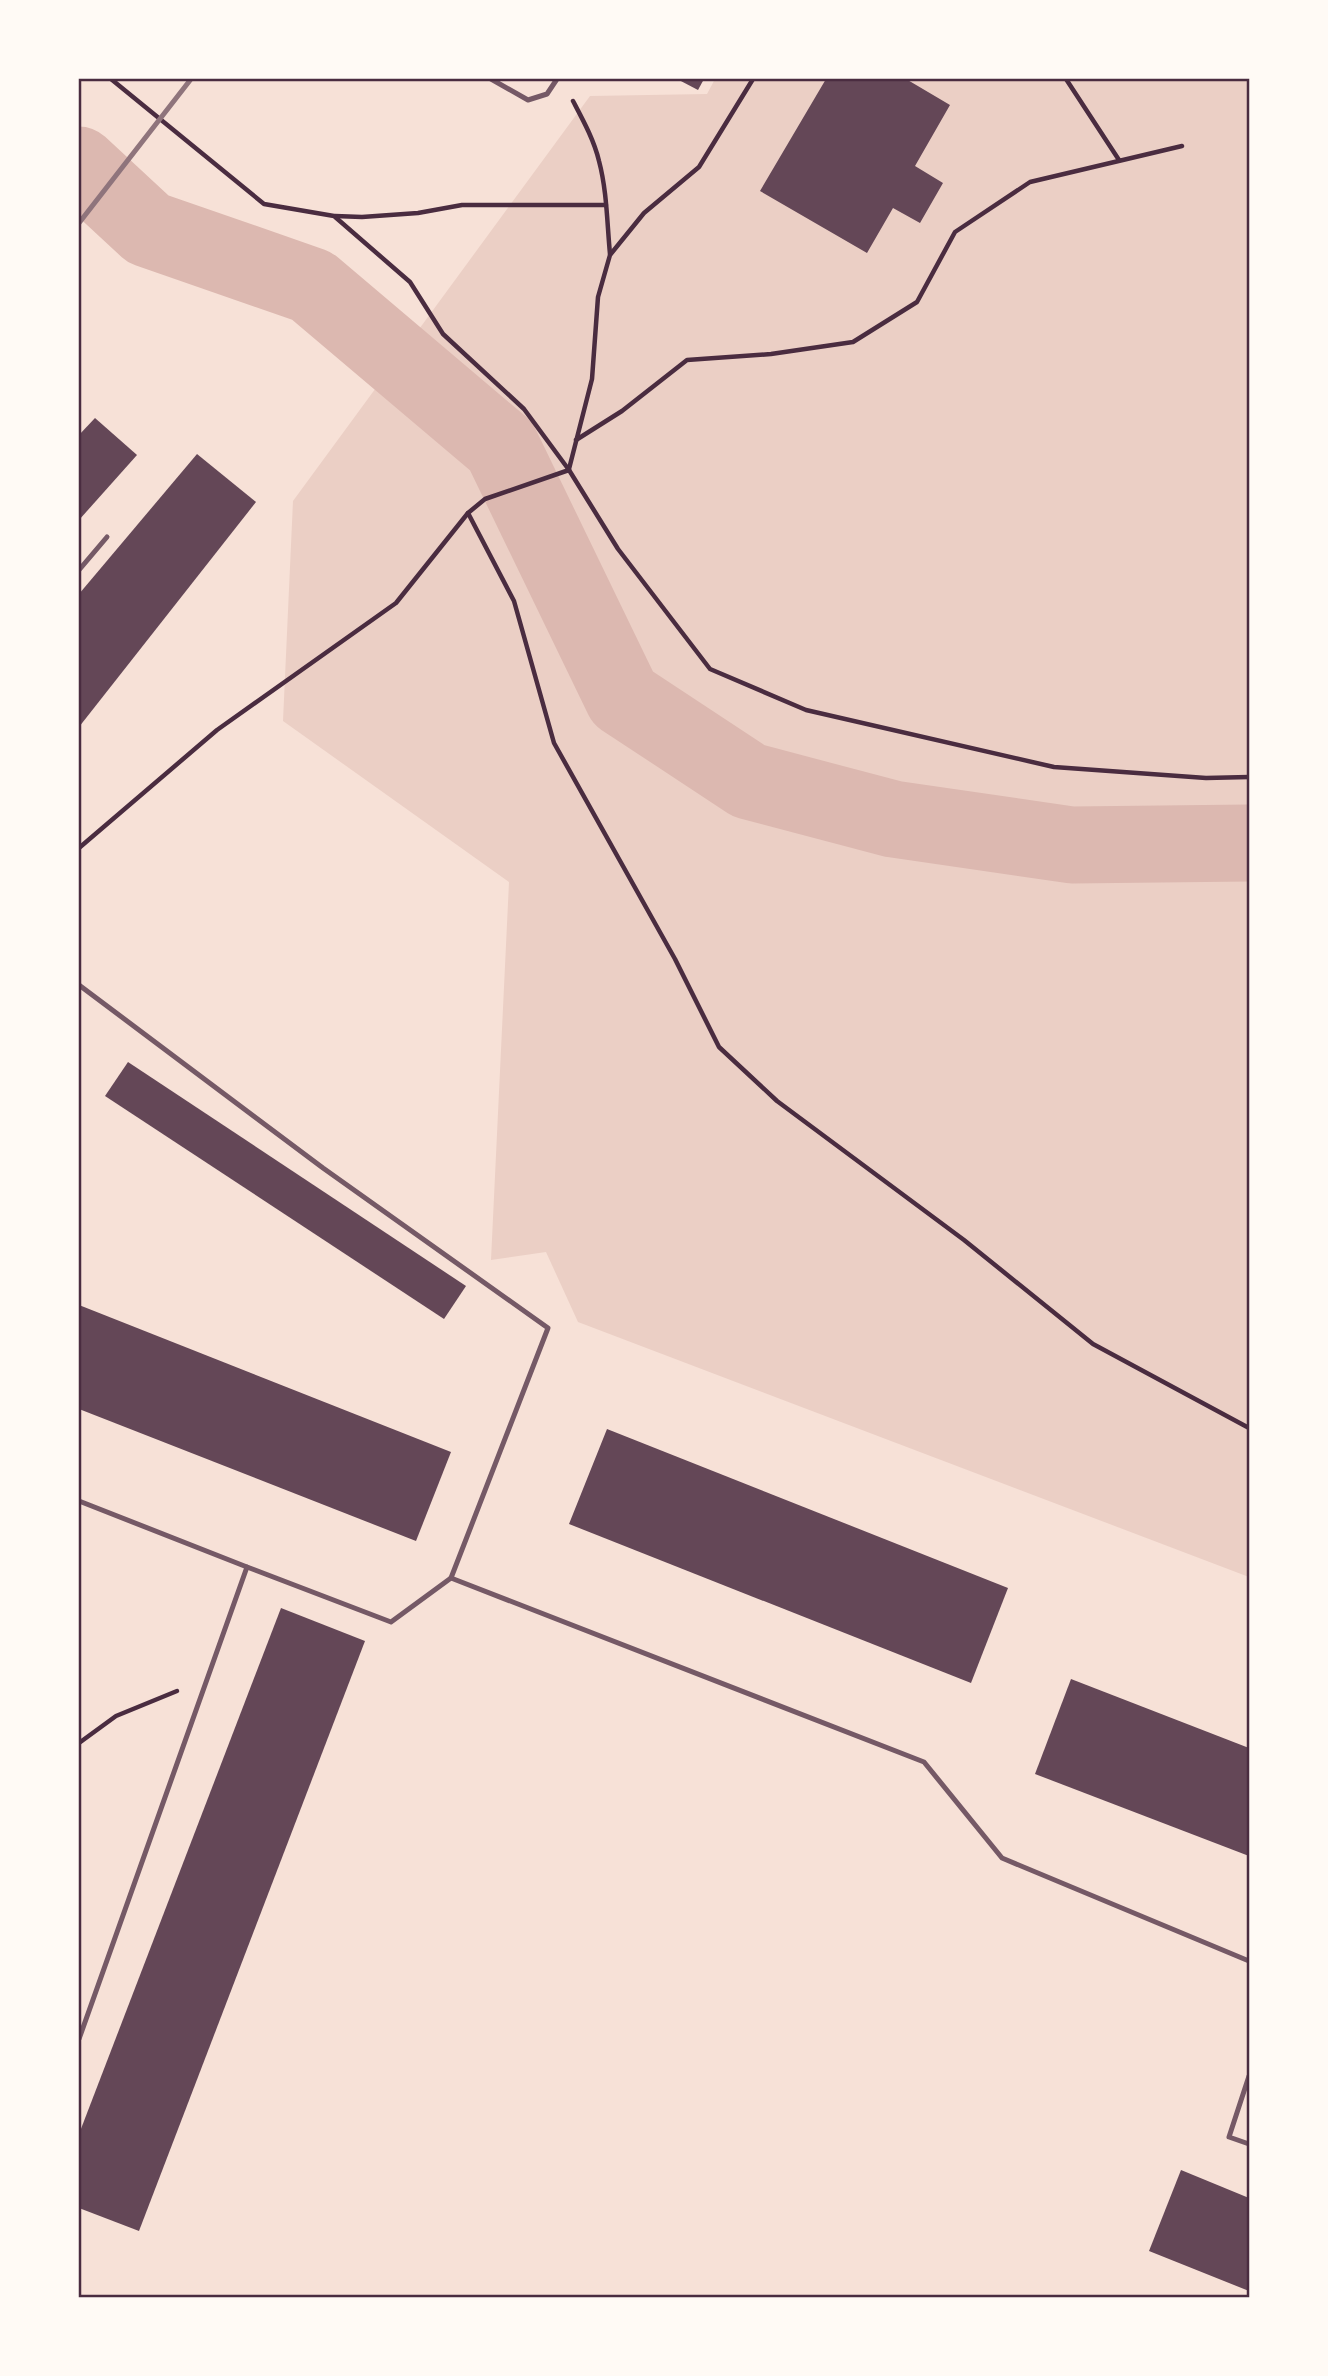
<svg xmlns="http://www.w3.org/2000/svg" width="1328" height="2376" viewBox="0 0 1328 2376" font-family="Barlow,sans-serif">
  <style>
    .green { fill: #ebcfc5 }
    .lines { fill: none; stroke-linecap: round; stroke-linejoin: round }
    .river { stroke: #dcb8b0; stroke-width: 77 }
    .building { fill: #644757 }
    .path { stroke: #4a2c40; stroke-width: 4.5 }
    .service { stroke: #755966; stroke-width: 5 }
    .rail { stroke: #8f747c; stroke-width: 5 }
    .neatline { fill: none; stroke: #4a2c40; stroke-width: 2.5 }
  </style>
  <rect width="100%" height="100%" fill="#f7e1d7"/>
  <!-- green -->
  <polygon class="green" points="715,79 1249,79 1249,1577 578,1322 546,1252 491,1260 509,882 283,721 293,501 590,96 707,94"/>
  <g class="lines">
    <!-- river -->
    <polyline class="river" points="79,165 148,229 312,286 501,446 623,698 749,781 893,819 1072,845 1249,843"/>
  </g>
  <!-- building -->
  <g class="building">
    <polygon points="677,79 704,79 698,90"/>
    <polygon points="826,79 906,79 950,105 915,166 943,183 920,223 893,208 867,253 760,191"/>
    <polygon points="95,418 137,455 79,520 79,435"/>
    <polygon points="197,454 256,502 79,727 79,594"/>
    <polygon points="128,1062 466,1286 444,1319 105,1096"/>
    <polygon points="79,1305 451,1452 416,1541 79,1409"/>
    <polygon points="607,1429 1008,1588 971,1683 569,1524"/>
    <polygon points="281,1608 365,1641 139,2231 79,2208 79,2134"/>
    <polygon points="1071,1679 1249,1748 1249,1856 1035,1774"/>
    <polygon points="1181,2170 1249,2198 1249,2291 1149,2251"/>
  </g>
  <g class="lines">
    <!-- path -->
    <g class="path">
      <polyline points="111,79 264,204 334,216 410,282 443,334 524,409 569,470 618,549 710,669 806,710 1054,767 1206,778 1249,777"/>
      <polyline points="1066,79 1119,160"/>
      <path d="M 573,101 C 583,120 594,140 599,161 C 607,191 607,223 610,254"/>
      <polyline points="335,216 362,217 418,213 462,205 606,205"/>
      <polyline points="576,440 622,411 687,360 771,354 853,342 917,302 955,232 1030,182 1182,146"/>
      <polyline points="569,469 592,379 598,297 610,255 644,213 699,167 753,79"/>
      <polyline points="468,513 514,601 554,743 675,959 719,1047 777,1101 964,1240 1093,1344 1249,1428"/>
      <polyline points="79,848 217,730 396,603 468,513 485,499 569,470"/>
      <polyline points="79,1743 116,1716 177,1691"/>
    </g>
    <!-- service -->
    <g class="service">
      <polyline points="491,79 528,100 547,94 557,79"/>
      <polyline points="79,570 107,537"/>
      <polyline points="79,985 323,1168 548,1328 451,1578 924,1762 1002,1858 1249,1961"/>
      <polyline points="79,1501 247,1567 79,2039"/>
      <polyline points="247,1567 391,1622 451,1578"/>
      <polyline points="1249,2076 1229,2137 1249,2144"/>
    </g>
    <!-- rail -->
    <polyline class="rail" points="79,223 191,79"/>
  </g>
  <!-- border -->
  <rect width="1328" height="2376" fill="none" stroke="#fffaf5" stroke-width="161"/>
  <rect x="80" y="80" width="1168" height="2216" class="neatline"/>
</svg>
